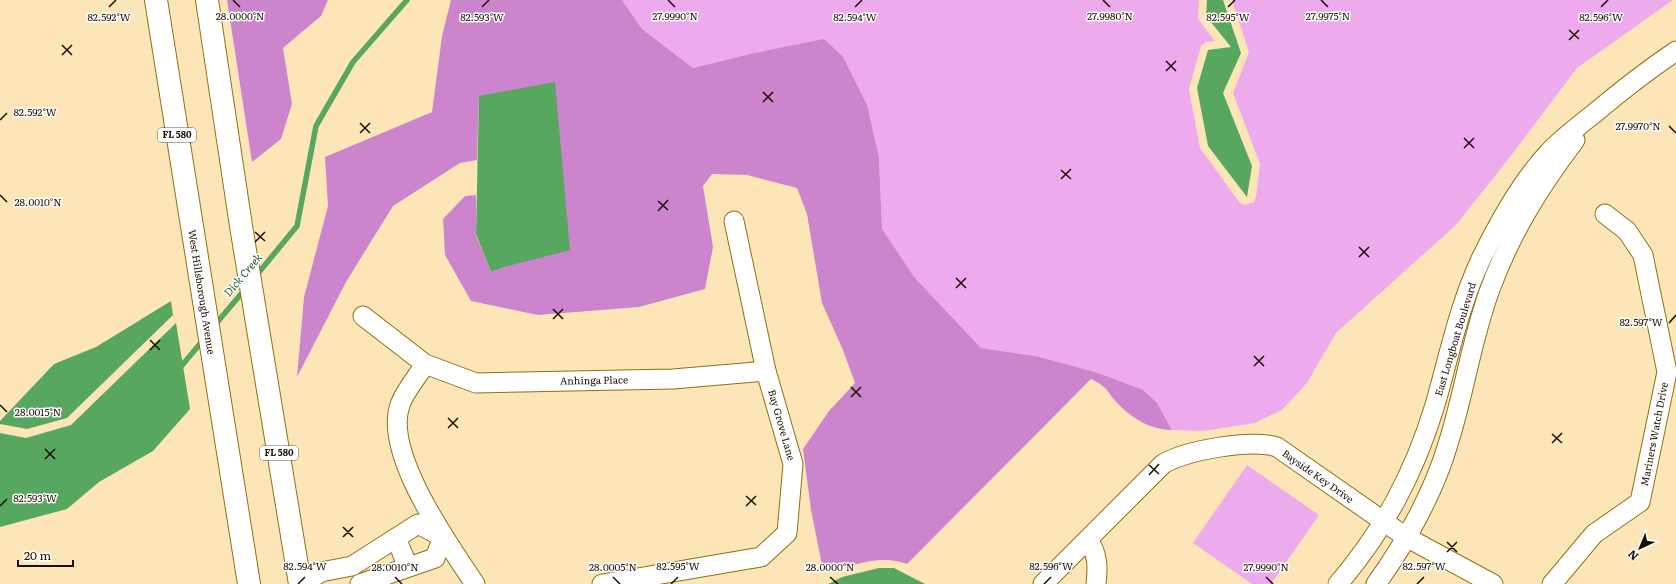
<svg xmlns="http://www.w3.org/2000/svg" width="1676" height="584" viewBox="0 0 1676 584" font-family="Literata,serif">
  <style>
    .green { fill: #edaaed }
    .forest { fill: #cc85cd }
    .water { fill: #58a761 }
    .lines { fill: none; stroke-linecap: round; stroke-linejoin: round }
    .stream { stroke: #58a761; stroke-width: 5.5 }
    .minor-casing { stroke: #906f13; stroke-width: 21 }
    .primary-casing { stroke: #906f13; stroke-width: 24 }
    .minor { stroke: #fff; stroke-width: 19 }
    .primary { stroke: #fff; stroke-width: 22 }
    .ticks { fill: none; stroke: #1a1000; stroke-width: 1.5 }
    .labels { text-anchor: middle; stroke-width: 3; stroke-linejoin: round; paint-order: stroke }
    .shield { fill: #fff; stroke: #5f584c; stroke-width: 1 }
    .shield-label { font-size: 9px; font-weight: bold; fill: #1a1000 }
    .street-label { font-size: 10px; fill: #1a1000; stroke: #fff }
    .water-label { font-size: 11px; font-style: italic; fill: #1e5526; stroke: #fff }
    .ticks-label { font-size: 10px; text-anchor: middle; fill: #1a1000; stroke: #fff; stroke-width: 3; stroke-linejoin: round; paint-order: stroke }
  </style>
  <rect width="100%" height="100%" fill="#fce6b7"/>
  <!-- green -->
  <g class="green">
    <polygon points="622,0 1199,0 1198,19 1215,41 1206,42 1201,46 1189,89 1200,148 1240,203 1244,205 1254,202 1256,197 1260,164 1233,93 1249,52 1232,0 1673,0 1577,68 1510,157 1456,225 1336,333 1307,383 1282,410 1255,423 1203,431 1172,430 1157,403 1035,356 981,348 915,278 882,229 879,158 750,54 693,68 642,29"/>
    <polygon points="1247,465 1319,515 1271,584 1252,584 1193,543"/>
  </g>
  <!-- forest -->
  <g class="forest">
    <polygon points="227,0 328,0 321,16 283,48 292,104 281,139 252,162"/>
    <path d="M 451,0 L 622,0 L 642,29 L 693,68 L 750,54 L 824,39 L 843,57 L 867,105 L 879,158 L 882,229 L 915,278 L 981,348 L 1035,356 L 1098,373 L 1143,390 L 1157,403 L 1172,430 C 1151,430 1133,419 1118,404 C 1107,392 1108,387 1091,379 L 907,564 C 879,553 852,568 823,570 L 811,510 L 803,449 L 829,411 L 855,383 L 843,350 L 822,303 L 807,214 L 797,188 L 747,175 L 712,174 L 703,186 L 713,247 L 705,289 L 639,307 L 538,315 L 471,301 L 445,255 L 443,219 L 465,196 L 476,195 L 476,235 L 491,272 L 508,266 L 479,96 L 477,160 L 460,163 L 393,206 L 346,282 L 297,377 L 304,297 L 328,206 L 325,157 L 432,112 L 442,36 Z"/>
  </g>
  <!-- water -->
  <g class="water">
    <polygon points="1207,0 1223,0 1241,53 1223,93 1252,166 1247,197 1208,146 1197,88 1208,50 1231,47 1206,16"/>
    <polygon points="555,82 570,250 508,266 491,272 476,234 479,96"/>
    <polygon points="171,301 173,315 67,418 27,429 0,424 0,421 54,364 96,347"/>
    <polygon points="176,323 190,409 153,451 99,482 67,509 0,527 0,433 26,438 71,425"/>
    <polygon points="879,568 894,568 925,584 828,584 842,577"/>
  </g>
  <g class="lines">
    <!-- stream -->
    <g class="stream">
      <polyline points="255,277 297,226 316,126 353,62 407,0"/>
      <polyline points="214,326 246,288"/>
      <polyline points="179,369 204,339"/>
    </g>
    <!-- minor casing -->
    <g class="minor-casing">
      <g id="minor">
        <polyline points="363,316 425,364 476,383 673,379 766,371"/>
        <path d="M 425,364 C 418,376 404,392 400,405 C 383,453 449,545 475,584"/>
        <polyline points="396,538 408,567"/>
        <path d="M 1088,540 C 1098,554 1098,567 1096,584"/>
        <polyline points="303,584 321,572 352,566 418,524 443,537"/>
        <polyline points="360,584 435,558 443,537"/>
        <polyline points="602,584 761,557 787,533 793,464 766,371 734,221"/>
        <path d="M 1043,584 L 1163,464 C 1187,450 1250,439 1277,447 L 1406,537 L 1493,584"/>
        <path d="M 1338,584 C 1384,530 1414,474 1435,405 C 1449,356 1459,306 1481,259 C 1498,224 1524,178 1551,150 C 1565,136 1581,124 1596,112 C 1622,90 1648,70 1676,51"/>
        <path d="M 1376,584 C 1405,544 1434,492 1448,444 C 1464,394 1471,342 1489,292 C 1510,234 1538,189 1575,140"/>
        <polyline points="1552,584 1594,534 1640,502 1667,372 1643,255 1627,231 1605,214"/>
      </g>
    </g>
    <!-- primary casing -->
    <g class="primary-casing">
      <g id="primary">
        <polyline points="156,0 249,584"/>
        <polyline points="207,0 241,226 300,584"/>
      </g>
    </g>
    <!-- minor -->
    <use href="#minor" class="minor"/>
    <!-- primary -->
    <use href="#primary" class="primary"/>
  </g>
  <!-- ticks -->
  <path class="ticks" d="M 233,0 L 240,7M 668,0 L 675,7M 1103,0 L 1110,7M 1321,0 L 1328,7M 109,7 L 116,0M 482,7 L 489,0M 855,7 L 862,0M 1228,7 L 1235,0M 1601,7 L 1608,0M 1569,30 L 1579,39M 1569,40 L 1579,30M 62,45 L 72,55M 62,55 L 72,45M 1166,61 L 1176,71M 1166,71 L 1176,61M 763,92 L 773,102M 763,102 L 773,92M 0,120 L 7,113M 360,123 L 370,133M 1669,126 L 1676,133M 360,133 L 370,123M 1464,138 L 1474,148M 1464,148 L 1474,138M 1061,170 L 1071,179M 1061,179 L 1071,169M 0,195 L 7,202M 658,201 L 668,210M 658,211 L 668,200M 255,232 L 265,241M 255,242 L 265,232M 1359,247 L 1369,257M 1359,257 L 1369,247M 956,278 L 966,288M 956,288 L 966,278M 553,309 L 563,319M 553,319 L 563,309M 1669,323 L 1676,315M 150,340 L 160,350M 150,350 L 160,340M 1254,356 L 1264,366M 1254,366 L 1264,356M 851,387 L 861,397M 851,397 L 861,387M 0,405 L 7,412M 448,418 L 458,428M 448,428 L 458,418M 1552,434 L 1562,443M 1552,443 L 1562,433M 45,449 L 55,459M 45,459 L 55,449M 1149,465 L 1159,474M 1149,475 L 1159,464M 746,496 L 756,505M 0,506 L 7,499M 746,506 L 756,496M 343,527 L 353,537M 343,537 L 353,527M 1447,542 L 1457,552M 1447,552 L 1457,542M 395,577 L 402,584M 613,577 L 620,584M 830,577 L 838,584M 1266,577 L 1273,584M 298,584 L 305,577M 671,584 L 678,577M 1044,584 L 1051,577M 1417,584 L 1424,577"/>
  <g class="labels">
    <!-- shield labels -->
    <g class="shield">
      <rect x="158" y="128" width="38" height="14" rx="3"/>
      <rect x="260" y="446" width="38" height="14" rx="3"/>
    </g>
    <g class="shield-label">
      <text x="177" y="138">FL 580</text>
      <text x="279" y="456">FL 580</text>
    </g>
    <!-- street labels -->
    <g class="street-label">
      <text transform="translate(202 292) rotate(81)" y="4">West Hillsborough Avenue</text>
      <text transform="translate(1455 339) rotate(-73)" y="4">East Longboat Boulevard</text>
      <text transform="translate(594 380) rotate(-1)" y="4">Anhinga Place</text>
      <text transform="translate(782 425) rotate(74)" y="4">Bay Grove Lane</text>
      <text transform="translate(1654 434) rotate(-79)" y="4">Mariners Watch Drive</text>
      <text transform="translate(1318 476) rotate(35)" y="4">Bayside Key Drive</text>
    </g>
    <!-- water labels -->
    <g class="water-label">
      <text transform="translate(243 275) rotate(-50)" y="4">Dick Creek</text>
    </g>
  </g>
  <g class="ticks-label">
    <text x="240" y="20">28.0000°N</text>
    <text x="675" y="20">27.9990°N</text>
    <text x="1110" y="20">27.9980°N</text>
    <text x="1328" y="20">27.9975°N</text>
    <text x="482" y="21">82.593°W</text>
    <text x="855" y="21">82.594°W</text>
    <text x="1601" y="21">82.596°W</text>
    <text x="109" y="21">82.592°W</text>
    <text x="1228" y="21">82.595°W</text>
    <text x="35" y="116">82.592°W</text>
    <text x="1638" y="130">27.9970°N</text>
    <text x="38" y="206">28.0010°N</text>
    <text x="1641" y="326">82.597°W</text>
    <text x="38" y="416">28.0015°N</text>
    <text x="35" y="502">82.593°W</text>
    <text x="305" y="570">82.594°W</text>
    <text x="678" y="570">82.595°W</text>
    <text x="1051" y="570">82.596°W</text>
    <text x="1424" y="570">82.597°W</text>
    <text x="395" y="571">28.0010°N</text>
    <text x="613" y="571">28.0005°N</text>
    <text x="830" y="571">28.0000°N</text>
    <text x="1266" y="571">27.9990°N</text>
  </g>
  <!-- north arrow -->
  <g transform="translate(1640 548) rotate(224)" stroke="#ffffff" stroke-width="3" paint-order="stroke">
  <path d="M0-3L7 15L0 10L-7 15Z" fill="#1a1000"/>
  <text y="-6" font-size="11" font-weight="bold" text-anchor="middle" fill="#1a1000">N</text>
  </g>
  <!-- scale -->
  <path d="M18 560v6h55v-6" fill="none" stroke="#1a1000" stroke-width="2"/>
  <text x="24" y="560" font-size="12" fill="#1a1000" stroke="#ffffff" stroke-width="3" paint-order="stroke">20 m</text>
</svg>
